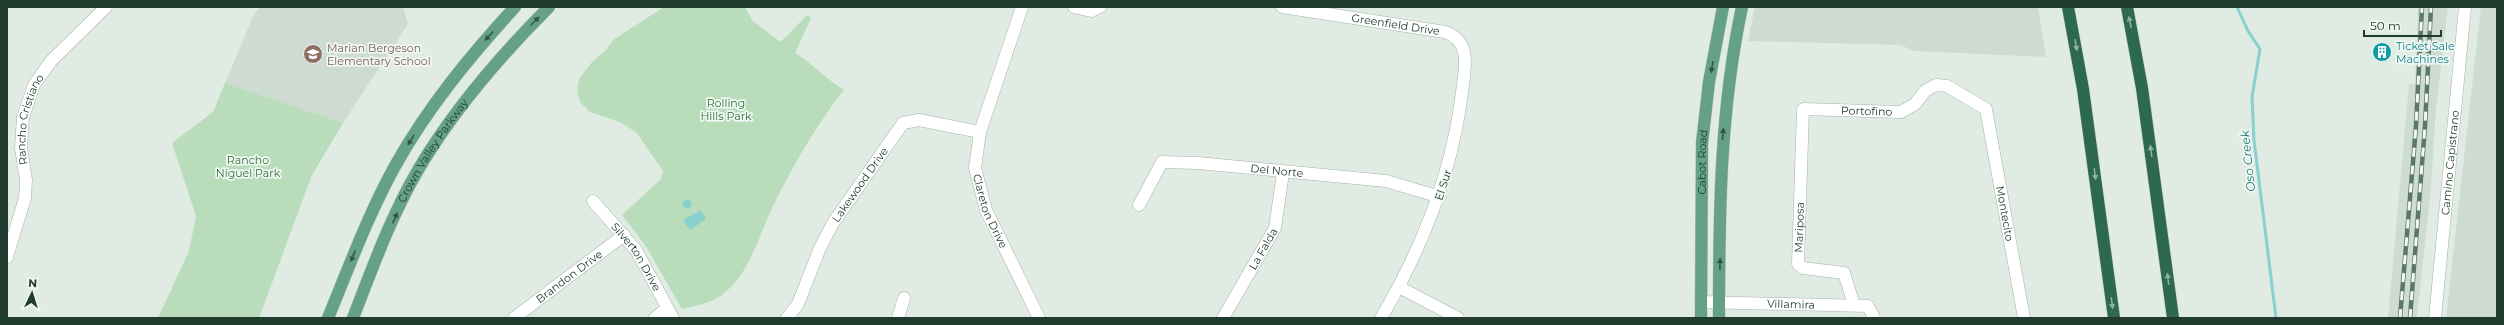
<svg xmlns="http://www.w3.org/2000/svg" width="2504" height="325" viewBox="0 0 2504 325" font-family="Montserrat,sans-serif">
  <style>
    .built { fill: #cedbd3 }
    .green { fill: #b9ddbb }
    .water { fill: #88d1ce }
    .lines { fill: none; stroke-linecap: round; stroke-linejoin: round }
    .stream { stroke: #88d1ce; stroke-width: 3 }
    .minor-casing { stroke: #a3b3aa; stroke-width: 13 }
    .major-casing { stroke: #c1c8c5; stroke-width: 13 }
    .highway-casing { stroke: #c1c8c5; stroke-width: 13 }
    .minor { stroke: #fff; stroke-width: 12 }
    .major { stroke: #64a186; stroke-width: 12 }
    .highway { stroke: #2d6850; stroke-width: 12 }
    .rail-casing { stroke: #5b776a; stroke-width: 4.5 }
    .rail { stroke: #f1f8f3; stroke-width: 3; stroke-dasharray: 9; stroke-linecap: butt }
    .oneway { fill: #325545 }
    .oneway2 { fill: #8fb0a2 }
    .labels { text-anchor: middle; stroke-width: 3.5; stroke-linejoin: round; paint-order: stroke }
    .street-label { font-size: 11px; fill: #213c2f; stroke: #f1f8f3 }
    .culture-label { font-size: 11px; fill: #0d838f; stroke: #f1f8f3; text-anchor: start }
    .education-label { font-size: 11px; fill: #785e54; stroke: #f1f8f3; text-anchor: start }
    .park-label { font-size: 11px; fill: #2b7338; stroke: #f1f8f3 }
    .water-label { font-size: 12px; font-style: italic; fill: #1b7875; stroke: #f1f8f3 }
  </style>
  <rect width="100%" height="100%" fill="#e0ebe4"/>
  <!-- built -->
  <g class="built">
    <polygon points="261,7 403,7 408,24 343,123 225,83 254,14"/>
    <polygon points="1755,7 2038,7 2046,57 1915,51 1900,45 1748,41"/>
    <polygon points="2418,7 2448,7 2436,109 2430,198 2417,318 2388,318 2409,84 2415,84"/>
    <polygon points="2481,7 2497,7 2497,318 2446,318"/>
  </g>
  <!-- green -->
  <g class="green">
    <path d="M 664,7 L 745,7 L 752,20 L 779,41 L 783,40 L 807,15 L 811,18 L 795,53 C 812,63 826,79 844,90 C 817,124 794,164 774,204 C 759,234 751,273 722,295 C 710,303 696,306 682,309 L 645,245 L 622,215 L 661,179 L 663,171 L 636,132 L 620,122 L 590,112 L 580,102 L 577,92 L 579,79 L 592,62 L 605,51 L 613,40 Z"/>
    <polygon points="225,83 343,123 312,175 259,318 158,318 189,251 196,216 172,143 213,112"/>
  </g>
  <!-- water -->
  <g class="water">
    <circle cx="687" cy="204" r="4.5"/>
    <polygon points="701,210 706,219 690,230 683,220"/>
  </g>
  <g class="lines">
    <!-- stream -->
    <polyline class="stream" points="2237,7 2248,31 2260,49 2252,97 2254,140 2276,318"/>
    <!-- minor casing -->
    <g class="minor-casing">
      <g id="minor">
        <path id="s1" d="M 1022,7 L 980,132 L 975,168 L 986,210 L 1039,318"/>
        <polyline points="1074,7 1091,11 1100,7"/>
        <path id="s2" d="M 1282,7 L 1445,32 C 1472,41 1465,68 1462,92 C 1452,174 1423,247 1381,318"/>
        <path id="s3" d="M 593,201 L 636,250 L 673,318"/>
        <path id="s4" d="M 1139,205 L 1162,162 L 1198,163 L 1386,181 L 1440,197"/>
        <path id="s5" d="M 7,257 L 25,198 L 26,180 L 21,148 L 23,117 L 34,85 L 51,61 L 106,7"/>
        <polyline points="1399,287 1458,318"/>
        <path id="s6" d="M 1701,302 L 1868,306 L 1874,318"/>
        <path id="s7" d="M 1854,305 L 1844,273 L 1803,268 L 1798,264 L 1803,109 L 1901,112 L 1915,104 L 1925,91 L 1936,85 L 1947,86 L 1986,109 L 2024,318"/>
        <path id="s8" d="M 514,318 L 624,235"/>
        <polyline points="655,318 667,308"/>
        <path id="s9" d="M 787,318 L 798,304 L 820,248 L 833,223 L 903,123 L 919,120 L 980,132"/>
        <polyline points="898,318 904,298"/>
        <path id="s10" d="M 1223,318 L 1275,228 L 1283,173"/>
        <path id="s11" d="M 2435,318 L 2465,7"/>
      </g>
    </g>
    <!-- major casing -->
    <g class="major-casing">
      <g id="major">
        <path d="M 328,318 C 349,267 368,215 395,166 C 428,107 470,56 515,7"/>
        <path id="s12" d="M 353,318 C 372,269 391,216 418,170 C 454,109 499,57 549,7"/>
        <path id="s13" d="M 1701,318 L 1702,143 L 1709,82 L 1723,7"/>
        <path d="M 1719,318 C 1719,213 1720,110 1742,7"/>
      </g>
    </g>
    <!-- highway casing -->
    <g class="highway-casing">
      <g id="highway">
        <polyline points="2068,7 2083,89 2114,318"/>
        <polyline points="2127,7 2142,88 2173,318"/>
      </g>
    </g>
    <!-- minor -->
    <use href="#minor" class="minor"/>
    <!-- major -->
    <use href="#major" class="major"/>
    <!-- highway -->
    <use href="#highway" class="highway"/>
    <!-- rail casing -->
    <g class="rail-casing">
      <g id="rail">
        <polyline points="2400,318 2416,126 2422,7"/>
        <polyline points="2410,318 2425,126 2431,7"/>
      </g>
    </g>
    <!-- rail -->
    <use href="#rail" class="rail"/>
  </g>
  <!-- one-way arrows -->
  <defs><path id="oneway-solid" d="M-6-.8H1V-3.2L6.5 0L1 3.2V.8H-6Z"/></defs>
  <g class="oneway">
    <use href="#oneway-solid" transform="translate(535 21) rotate(-45)"/>
    <use href="#oneway-solid" transform="translate(489 36) rotate(131)"/>
    <use href="#oneway-solid" transform="translate(1712 67) rotate(100)"/>
    <use href="#oneway-solid" transform="translate(1723 134) rotate(-85)"/>
    <use href="#oneway-solid" transform="translate(411 140) rotate(122)"/>
    <use href="#oneway-solid" transform="translate(395 218) rotate(-66)"/>
    <use href="#oneway-solid" transform="translate(353 256) rotate(112)"/>
    <use href="#oneway-solid" transform="translate(1720 264) rotate(-89)"/>
  </g>
  <g class="oneway2">
    <use href="#oneway-solid" transform="translate(2130 22) rotate(-102)"/>
    <use href="#oneway-solid" transform="translate(2076 45) rotate(80)"/>
    <use href="#oneway-solid" transform="translate(2151 151) rotate(-98)"/>
    <use href="#oneway-solid" transform="translate(2095 174) rotate(82)"/>
    <use href="#oneway-solid" transform="translate(2168 279) rotate(-98)"/>
    <use href="#oneway-solid" transform="translate(2112 303) rotate(82)"/>
  </g>
  <!-- icons -->
  <defs>
    <g id="building-disc" transform="scale(1)"><circle r="9.5" fill="#0f9aa8" stroke="#f1f8f3"/><path d="M-4-6H4V6H1V3H-1V6H-4ZM-2.5-4.3h1.7v1.8h-1.7ZM.8-4.3h1.7v1.8H.8ZM-2.5-1h1.7V.8h-1.7ZM.8-1h1.7V.8H.8Z" fill="#fff"/></g>
    <g id="school-disc" transform="scale(1)"><circle r="9.5" fill="#8d6e63" stroke="#f1f8f3"/><path d="M0-5L7-2L0 1L-7-2ZM-4 1L0 2.5L4 1V4Q0 6-4 4Z" fill="#fff"/></g>
  </defs>
  <g fill-rule="evenodd">
    <use href="#building-disc" x="2382" y="52"/>
    <use href="#school-disc" x="313" y="54"/>
  </g>
  <g class="labels">
    <!-- street labels -->
    <g class="street-label">
      <text dy="4" stroke="none"><textPath href="#s2" startOffset="115">Greenfield Drive</textPath></text>
      <text dy="4" stroke="none"><textPath href="#s7" startOffset="300">Portofino</textPath></text>
      <text dy="4" stroke="none"><textPath href="#s5" startOffset="142">Rancho Cristiano</textPath></text>
      <text dy="4" stroke="none"><textPath href="#s12" startOffset="186">Crown Valley Parkway</textPath></text>
      <text dy="4" stroke="none"><textPath href="#s13" startOffset="156">Cabot Road</textPath></text>
      <text dy="4" stroke="none"><textPath href="#s11" startOffset="156">Camino Capistrano</textPath></text>
      <text dy="4" stroke="none"><textPath href="#s4" startOffset="164">Del Norte</textPath></text>
      <text dy="4" stroke="none"><textPath href="#s9" startOffset="153">Lakewood Drive</textPath></text>
      <text transform="translate(1443 185) rotate(-72)" y="4">El Sur</text>
      <text dy="4" stroke="none"><textPath href="#s1" startOffset="214">Clareton Drive</textPath></text>
      <text dy="4" stroke="none"><textPath href="#s7" startOffset="542">Montecito</textPath></text>
      <text dy="4" stroke="none"><textPath href="#s7" startOffset="118">Mariposa</textPath></text>
      <text dy="4" stroke="none"><textPath href="#s10" startOffset="80">La Falda</textPath></text>
      <text dy="4" stroke="none"><textPath href="#s3" startOffset="71">Silverton Drive</textPath></text>
      <text dy="4" stroke="none"><textPath href="#s8" startOffset="69">Brandon Drive</textPath></text>
      <text dy="4" stroke="none"><textPath href="#s6" startOffset="90">Villamira</textPath></text>
    </g>
    <!-- culture labels -->
    <g class="culture-label">
      <text x="2396" y="50">Ticket Sale<tspan x="2396" dy="13">Machines</tspan></text>
    </g>
    <!-- education labels -->
    <g class="education-label">
      <text x="327" y="52">Marian Bergeson<tspan x="327" dy="13">Elementary School</tspan></text>
    </g>
    <!-- park labels -->
    <g class="park-label">
      <text x="726" y="107">Rolling<tspan x="726" dy="13">Hills Park</tspan></text>
      <text x="248" y="164">Rancho<tspan x="248" dy="13">Niguel Park</tspan></text>
    </g>
    <!-- water labels -->
    <g class="water-label">
      <text transform="translate(2248 161) rotate(-96)" y="4">Oso Creek</text>
    </g>
  </g>
  <!-- border -->
  <rect width="2504" height="325" fill="none" stroke="#213c2f" stroke-width="16"/>
  <!-- north arrow -->
  <g transform="translate(32 293) rotate(4)" stroke="#f1f8f3" stroke-width="3" paint-order="stroke">
  <path d="M0-3L7 15L0 10L-7 15Z" fill="#213c2f"/>
  <text y="-6" font-size="11" font-weight="bold" text-anchor="middle" fill="#213c2f">N</text>
  </g>
  <!-- scale -->
  <path d="M2364 30v6h77v-6" fill="none" stroke="#213c2f" stroke-width="2"/>
  <text x="2370" y="30" font-size="12" fill="#213c2f" stroke="#f1f8f3" stroke-width="3" paint-order="stroke">50 m</text>
</svg>
